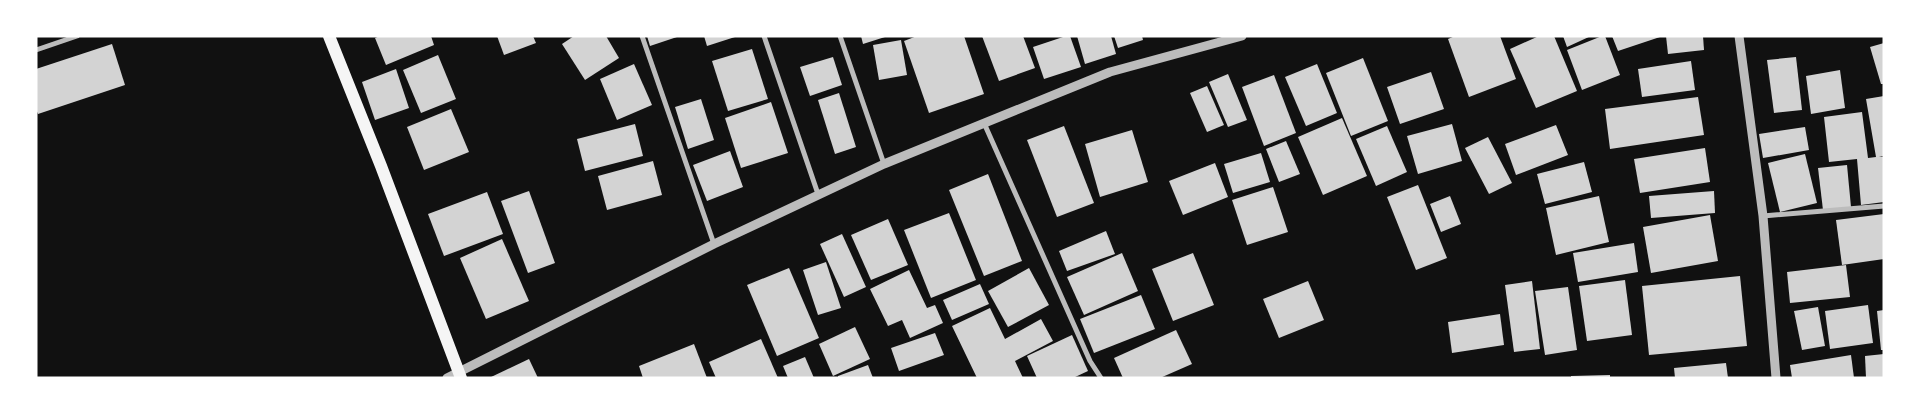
<svg xmlns="http://www.w3.org/2000/svg" width="1920" height="414" viewBox="0 0 1920 414" font-family="Georgia,serif">
  <style>
    .building { fill: #d3d3d3 }
    .lines { fill: none; stroke-linecap: round; stroke-linejoin: round }
    .minor { stroke: #bcbcbc; stroke-width: 5 }
    .tertiary { stroke: #bcbcbc; stroke-width: 9 }
    .primary { stroke: #f5f5f5; stroke-width: 12 }
  </style>
  <rect width="100%" height="100%" fill="#111"/>
  <!-- building -->
  <g class="building">
    <polygon points="380,36 431,36 434,45 386,65 375,38"/>
    <polygon points="497,36 533,36 536,43 504,55"/>
    <polygon points="574,36 606,36 619,58 585,80 562,44"/>
    <polygon points="647,36 677,36 677,37 650,46"/>
    <polygon points="704,36 735,36 735,37 707,46"/>
    <polygon points="861,36 885,36 885,37 863,44"/>
    <polygon points="917,36 964,36 984,94 929,113 904,41"/>
    <polygon points="982,36 1023,36 1035,68 999,81"/>
    <polygon points="1066,36 1070,36 1081,67 1044,79 1033,47"/>
    <polygon points="1077,36 1111,36 1116,54 1085,64"/>
    <polygon points="1114,36 1142,36 1143,40 1118,48"/>
    <polygon points="1455,36 1500,36 1516,79 1469,97 1448,39"/>
    <polygon points="1539,36 1554,36 1577,91 1536,108 1510,49"/>
    <polygon points="1563,36 1591,36 1567,47"/>
    <polygon points="1602,36 1605,36 1620,75 1582,90 1567,50"/>
    <polygon points="1612,36 1660,36 1660,37 1618,51"/>
    <polygon points="1666,36 1703,36 1704,50 1668,54"/>
    <polygon points="901,40 907,75 879,80 873,45"/>
    <polygon points="1884,43 1884,84 1881,84 1870,47"/>
    <polygon points="112,44 125,85 38,114 36,109 36,69"/>
    <polygon points="752,49 768,99 728,111 712,61"/>
    <polygon points="438,55 456,99 421,113 403,70"/>
    <polygon points="833,57 842,85 810,96 800,67"/>
    <polygon points="1796,57 1802,110 1774,113 1767,60"/>
    <polygon points="1363,58 1388,121 1351,136 1326,73"/>
    <polygon points="1691,61 1695,90 1642,97 1638,69"/>
    <polygon points="634,64 652,105 617,120 600,79"/>
    <polygon points="1317,64 1337,113 1306,126 1285,77"/>
    <polygon points="396,69 409,108 375,120 362,82"/>
    <polygon points="1840,70 1845,108 1811,114 1806,76"/>
    <polygon points="1431,72 1444,109 1400,124 1387,87"/>
    <polygon points="1228,74 1247,120 1228,127 1209,82"/>
    <polygon points="1274,75 1296,133 1264,146 1242,87"/>
    <polygon points="1207,86 1224,125 1207,132 1190,93"/>
    <polygon points="839,93 856,147 835,154 818,100"/>
    <polygon points="1884,96 1884,156 1879,157 1884,157 1884,202 1861,205 1857,159 1829,162 1824,117 1862,112 1868,158 1876,157 1866,99"/>
    <polygon points="1698,97 1704,135 1610,149 1605,109"/>
    <polygon points="701,99 714,140 688,149 675,107"/>
    <polygon points="771,102 788,153 741,168 725,118"/>
    <polygon points="451,109 469,152 424,170 407,127"/>
    <polygon points="1342,118 1367,176 1323,195 1298,137"/>
    <polygon points="635,124 643,156 585,171 577,139"/>
    <polygon points="1452,124 1462,161 1418,174 1407,136"/>
    <polygon points="1556,125 1568,155 1516,175 1505,144"/>
    <polygon points="1064,126 1094,203 1057,217 1027,140"/>
    <polygon points="1387,126 1407,172 1376,186 1356,139"/>
    <polygon points="1805,127 1809,150 1763,158 1759,134"/>
    <polygon points="1132,130 1148,182 1100,197 1085,144"/>
    <polygon points="1488,137 1512,183 1489,194 1465,148"/>
    <polygon points="1286,141 1300,174 1279,182 1266,149"/>
    <polygon points="1705,148 1710,182 1640,193 1634,159"/>
    <polygon points="730,151 743,187 707,201 693,165"/>
    <polygon points="1261,153 1270,182 1233,193 1224,164"/>
    <polygon points="1805,154 1817,203 1780,212 1768,163"/>
    <polygon points="653,161 662,195 607,210 598,176"/>
    <polygon points="1584,162 1592,192 1545,204 1537,174"/>
    <polygon points="1215,163 1228,197 1183,215 1169,181"/>
    <polygon points="1847,165 1851,207 1823,210 1818,168"/>
    <polygon points="988,174 1022,261 984,276 949,190"/>
    <polygon points="1418,185 1447,258 1416,270 1387,197"/>
    <polygon points="1273,187 1288,232 1247,245 1232,200"/>
    <polygon points="529,191 555,263 528,273 501,201"/>
    <polygon points="1714,191 1715,213 1651,218 1649,196"/>
    <polygon points="487,192 503,234 444,256 428,214"/>
    <polygon points="1450,196 1461,224 1441,232 1430,204"/>
    <polygon points="1599,196 1609,242 1556,255 1546,208"/>
    <polygon points="949,213 976,280 931,298 904,230"/>
    <polygon points="1884,214 1884,259 1842,265 1836,220"/>
    <polygon points="1710,215 1718,261 1651,273 1643,227"/>
    <polygon points="888,219 908,265 871,280 851,235"/>
    <polygon points="1106,231 1115,254 1067,271 1059,251"/>
    <polygon points="842,234 866,287 844,297 820,244"/>
    <polygon points="502,239 529,301 486,319 460,258"/>
    <polygon points="1634,243 1638,272 1578,282 1573,253"/>
    <polygon points="1122,253 1138,291 1084,315 1067,277"/>
    <polygon points="1193,253 1214,305 1173,321 1152,269"/>
    <polygon points="826,262 841,308 818,315 803,270"/>
    <polygon points="1846,265 1850,297 1790,303 1787,272"/>
    <polygon points="789,268 819,338 777,356 747,285"/>
    <polygon points="1029,268 1049,305 1008,327 988,291"/>
    <polygon points="909,270 927,308 935,305 943,323 910,338 902,320 888,326 870,289"/>
    <polygon points="1740,276 1747,346 1649,355 1642,286"/>
    <polygon points="1625,280 1632,335 1587,341 1579,286"/>
    <polygon points="1308,281 1324,320 1279,338 1263,299"/>
    <polygon points="1532,281 1540,349 1514,352 1505,285"/>
    <polygon points="980,284 989,304 952,320 943,300"/>
    <polygon points="1568,287 1577,350 1545,355 1535,291"/>
    <polygon points="1141,295 1155,329 1094,353 1080,319"/>
    <polygon points="1868,305 1873,343 1830,349 1825,311"/>
    <polygon points="1818,307 1825,346 1802,350 1794,311"/>
    <polygon points="990,308 1005,339 1041,319 1053,341 1015,361 1023,378 977,378 952,326"/>
    <polygon points="1884,310 1884,350 1881,350 1877,311"/>
    <polygon points="1500,314 1504,345 1452,353 1448,322"/>
    <polygon points="855,327 870,359 833,376 819,344"/>
    <polygon points="1176,330 1192,364 1160,378 1123,378 1114,358"/>
    <polygon points="935,333 944,355 899,371 891,348"/>
    <polygon points="1072,335 1088,371 1073,378 1037,378 1027,356"/>
    <polygon points="761,339 778,378 716,378 709,362"/>
    <polygon points="694,344 707,378 643,378 639,366"/>
    <polygon points="1884,354 1884,378 1866,378 1865,356"/>
    <polygon points="1851,355 1854,378 1792,378 1790,365"/>
    <polygon points="805,357 814,378 788,378 783,366"/>
    <polygon points="529,359 538,378 489,378"/>
    <polygon points="1726,363 1728,378 1675,378 1674,368"/>
    <polygon points="868,365 873,378 838,378 838,376"/>
    <polygon points="1610,375 1610,378 1571,378 1571,376"/>
  </g>
  <g class="lines">
    <!-- minor -->
    <g class="minor">
      <polyline points="642,36 714,244"/>
      <polyline points="764,36 818,194"/>
      <polyline points="840,36 884,164"/>
      <polyline points="36,50 77,36"/>
      <polyline points="984,123 1090,361 1101,378"/>
      <polyline points="1763,216 1884,206"/>
    </g>
    <!-- tertiary -->
    <g class="tertiary">
      <polyline points="1739,36 1763,216 1776,378"/>
      <polyline points="447,378 714,244 884,164 1110,72 1242,36"/>
    </g>
    <!-- primary -->
    <polyline class="primary" points="329,36 381,166 461,378"/>
  </g>
  <!-- border -->
  <rect width="1920" height="414" fill="none" stroke="#ffffff" stroke-width="75"/>
</svg>
